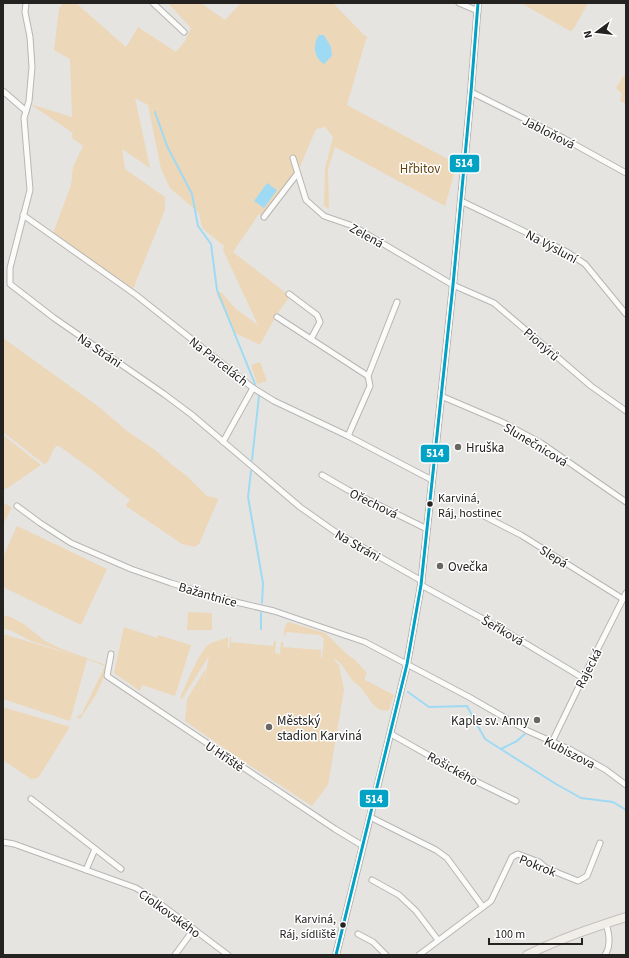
<svg xmlns="http://www.w3.org/2000/svg" width="629" height="958" viewBox="0 0 629 958" font-family="'Source Sans 3',sans-serif">
  <style>
    .green { fill: #ecd7b8 }
    .water { fill: #9fdaf4 }
    .lines { fill: none; stroke-linecap: round; stroke-linejoin: round }
    .stream { stroke: #9fdaf4; stroke-width: 2 }
    .minor-casing { stroke: #b7b6b4; stroke-width: 7 }
    .tertiary-casing { stroke: #b7b6b4; stroke-width: 8 }
    .primary-casing { stroke: #c2c1c0; stroke-width: 10 }
    .minor { stroke: #fbfbfa; stroke-width: 5 }
    .tertiary { stroke: #fbfbfa; stroke-width: 6 }
    .primary { stroke: #f1ede8; stroke-width: 8 }
    .bus-1-casing { stroke: #fff; stroke-width: 6 }
    .bus-1 { stroke: #02a2c5; stroke-width: 3 }
    .poi-dot { fill: #686764; stroke: #fff; stroke-width: 1.5 }
    .bus-dot { fill: #242321; stroke: #fff; stroke-width: 1.5 }
    .labels { text-anchor: middle; stroke-width: 3; stroke-linejoin: round; paint-order: stroke }
    .bus-label { font-size: 12px; fill: #242321; stroke: #fff; text-anchor: start }
    .street-label { font-size: 13px; fill: #242321; stroke: #fff }
    .park-label { font-size: 13px; fill: #60430d; stroke: #fff }
    .poi-label { font-size: 13px; fill: #242321; stroke: #fff; text-anchor: start }
    .line-badge { stroke: #fff; stroke-width: 1.5 }
    .badge-label { font-size: 11px; text-anchor: middle; font-weight: bold; fill: #fff }
  </style>
  <rect width="100%" height="100%" fill="#e6e4e1"/>
  <!-- green -->
  <g class="green">
    <polygon points="63,3 76,3 126,47 138,27 176,52 185,41 191,28 168,3 201,3 225,20 241,3 333,3 364,35 368,38 366,39 347,105 457,164 445,206 335,147 328,169 329,209 324,206 325,169 333,137 325,127 316,129 298,171 294,173 262,216 259,214 233,252 290,296 277,314 260,345 235,333 216,293 221,292 236,309 258,325 223,250 224,246 202,228 199,213 170,188 161,169 148,105 135,98 150,168 122,149 125,169 165,197 165,210 133,289 53,233 71,185 73,167 83,146 71,137 73,133 30,104 72,117 70,59 54,50 59,9"/>
    <polygon points="521,3 588,3 573,30 570,31"/>
    <polygon points="623,76 626,77 626,104 620,101 622,94 616,88"/>
    <path d="M 3,338 L 99,407 L 127,431 L 155,450 L 172,465 L 187,476 L 207,496 L 217,498 L 218,500 L 199,544 L 194,547 L 182,544 L 126,506 L 126,505 L 130,500 L 129,499 L 91,469 L 59,446 L 56,446 C 52,451 51,457 47,463 L 44,464 L 3,432 Z"/>
    <polygon points="260,362 267,381 257,384 251,365"/>
    <polygon points="3,435 41,465 9,487 3,490"/>
    <polygon points="3,502 12,508 3,524"/>
    <polygon points="17,526 107,569 81,625 3,587 3,557"/>
    <polygon points="188,612 212,613 212,630 187,630"/>
    <path d="M 3,615 L 11,617 L 25,625 L 45,641 L 62,649 L 106,665 C 104,686 91,702 80,719 L 76,717 L 82,714 L 85,707 L 105,666 L 87,659 L 70,721 L 3,699 L 3,634 L 84,658 L 31,641 L 12,631 L 3,628 Z"/>
    <path d="M 288,622 L 325,633 L 349,656 L 353,658 L 367,673 L 365,676 L 365,680 L 394,695 L 389,710 C 375,715 367,693 359,686 C 356,683 352,681 350,677 C 344,670 343,662 333,659 L 339,665 L 344,690 L 328,785 L 312,806 L 234,755 L 185,721 L 187,699 L 206,668 L 202,693 L 209,656 L 182,699 L 180,698 C 185,687 199,652 208,645 C 213,641 222,640 228,637 L 228,649 L 229,648 L 230,637 L 231,637 L 231,642 L 273,646 L 274,641 L 276,642 L 275,653 L 280,654 L 281,642 L 283,642 L 283,647 L 321,650 L 321,657 L 322,658 L 324,638 L 321,637 L 321,635 L 286,632 L 285,637 C 283,633 284,625 288,622 Z"/>
    <polygon points="124,627 157,638 158,635 191,645 175,696 142,685 140,691 114,673"/>
    <polygon points="3,707 70,727 38,778 31,779 3,760"/>
  </g>
  <!-- water -->
  <g class="water">
    <path d="M 319,35 L 324,35 L 331,47 L 332,56 L 324,64 C 314,58 312,45 319,35 Z"/>
    <polygon points="267,183 277,190 264,208 254,201"/>
  </g>
  <g class="lines">
    <!-- stream -->
    <g class="stream">
      <polyline points="155,112 167,146 192,194 198,226 211,244 217,290 255,384"/>
      <polyline points="252,460 259,396"/>
      <polyline points="251,471 248,497 263,583 262,603"/>
      <polyline points="261,629 261,613"/>
      <polyline points="408,692 429,707 467,706 485,739 556,784 581,798 613,802 626,810"/>
      <polyline points="501,749 517,741 527,732"/>
    </g>
    <!-- minor casing -->
    <g class="minor-casing">
      <g id="minor">
        <polyline points="26,3 25,12 30,37 32,67 29,101 24,118 30,190 10,268 10,284 54,318 164,394 192,415 300,507 334,531 422,581"/>
        <polyline points="153,3 184,32"/>
        <polyline points="459,3 478,11"/>
        <polyline points="3,91 26,111"/>
        <polyline points="471,92 563,138 626,173"/>
        <polyline points="293,158 306,200 324,216 353,226 453,285 494,303 591,386 626,411"/>
        <polyline points="461,201 567,252 585,264 626,314"/>
        <polyline points="23,215 136,295 253,388 274,401 348,436 432,480"/>
        <polyline points="264,217 297,174"/>
        <polyline points="289,294 317,315 320,322 311,339"/>
        <polyline points="277,317 368,376 370,386 348,436"/>
        <polyline points="368,376 397,302"/>
        <polyline points="441,396 502,422 541,443 626,502"/>
        <polyline points="223,442 253,388"/>
        <polyline points="322,475 348,490 427,529"/>
        <polyline points="17,506 40,523 71,543 131,569 171,583 223,599 274,611 365,642 469,697 528,731 571,750 606,770 626,785"/>
        <polyline points="484,516 521,535 623,599"/>
        <polyline points="421,585 505,631 583,678"/>
        <polyline points="111,654 107,676 335,829 363,846"/>
        <polyline points="391,734 465,776 516,801"/>
        <polyline points="552,742 583,678 626,593"/>
        <polyline points="31,799 121,869"/>
        <polyline points="370,817 436,850 447,858 483,907"/>
        <polyline points="3,842 14,844 136,888 155,900 228,955"/>
        <polyline points="86,870 95,849"/>
        <polyline points="372,880 399,895 416,911 438,940"/>
        <polyline points="358,934 373,942 386,955"/>
        <polyline points="175,955 194,929"/>
        <polyline points="419,955 491,901 512,857 518,854 539,862 546,868 578,881 587,876 600,843"/>
        <path d="M 605,955 C 611,946 609,933 606,924"/>
      </g>
    </g>
    <!-- tertiary casing -->
    <g class="tertiary-casing">
      <polyline id="tertiary" points="336,955 370,817 407,664 421,585 453,285 471,92 478,3"/>
    </g>
    <!-- primary casing -->
    <g class="primary-casing">
      <path id="primary" d="M 527,955 C 559,939 592,928 626,917"/>
    </g>
    <!-- minor -->
    <use href="#minor" class="minor"/>
    <!-- tertiary -->
    <use href="#tertiary" class="tertiary"/>
    <!-- primary -->
    <use href="#primary" class="primary"/>
    <!-- bus-1 casing -->
    <g class="bus-1-casing">
      <polyline id="bus-1" points="336,955 407,664 421,585 453,285 471,92 478,3"/>
    </g>
    <!-- bus-1 -->
    <use href="#bus-1" class="bus-1"/>
  </g>
  <!-- markers -->
  <g class="poi-dot">
    <circle cx="458" cy="447" r="4"/>
    <circle cx="440" cy="566" r="4"/>
    <circle cx="537" cy="720" r="4"/>
    <circle cx="269" cy="727" r="4"/>
  </g>
  <g class="bus-dot">
    <circle cx="430" cy="504" r="3.5"/>
    <circle cx="343" cy="925" r="3.5"/>
  </g>
  <g class="labels">
    <!-- bus labels -->
    <g class="bus-label">
      <text x="438" y="502">Karviná,<tspan x="438" dy="15">Ráj, hostinec</tspan></text>
      <text x="336" y="923" text-anchor="end">Karviná,<tspan x="336" dy="15">Ráj, sídliště</tspan></text>
    </g>
    <!-- street labels -->
    <g class="street-label">
      <text transform="translate(549 132) rotate(27)" y="5">Jabloňová</text>
      <text transform="translate(367 235) rotate(29)" y="5">Zelená</text>
      <text transform="translate(552 246) rotate(28)" y="5">Na Výsluní</text>
      <text transform="translate(542 344) rotate(41)" y="5">Pionýrů</text>
      <text transform="translate(100 350) rotate(34)" y="5">Na Stráni</text>
      <text transform="translate(219 361) rotate(38)" y="5">Na Parcelách</text>
      <text transform="translate(536 444) rotate(31)" y="5">Slunečnicová</text>
      <text transform="translate(374 503) rotate(26)" y="5">Ořechová</text>
      <text transform="translate(358 545) rotate(30)" y="5">Na Stráni</text>
      <text transform="translate(554 556) rotate(32)" y="5">Slepá</text>
      <text transform="translate(208 594) rotate(16)" y="5">Bažantnice</text>
      <text transform="translate(503 630) rotate(30)" y="5">Šeříková</text>
      <text transform="translate(588 668) rotate(-63)" y="5">Rajecká</text>
      <text transform="translate(570 752) rotate(27)" y="5">Kubiszova</text>
      <text transform="translate(225 756) rotate(34)" y="5">U Hřiště</text>
      <text transform="translate(453 768) rotate(29)" y="5">Rošického</text>
      <text transform="translate(538 865) rotate(22)" y="5">Pokrok</text>
      <text transform="translate(170 913) rotate(36)" y="5">Ciolkovského</text>
    </g>
    <!-- park labels -->
    <g class="park-label">
      <text x="420" y="173">Hřbitov</text>
    </g>
    <!-- poi labels -->
    <g class="poi-label">
      <text x="466" y="452">Hruška</text>
      <text x="448" y="571">Ovečka</text>
      <text x="277" y="725">Městský<tspan x="277" dy="15">stadion Karviná</tspan></text>
      <text x="529" y="725" text-anchor="end">Kaple sv. Anny</text>
    </g>
  </g>
  <g class="line-badge">
    <rect x="449" y="154" width="31" height="19" rx="4" fill="#02a2c5"/>
    <rect x="420" y="444" width="30" height="19" rx="4" fill="#02a2c5"/>
    <rect x="359" y="789" width="30" height="19" rx="4" fill="#02a2c5"/>
  </g>
  <g class="badge-label">
    <text x="464" y="167">514</text>
    <text x="435" y="457">514</text>
    <text x="374" y="803">514</text>
  </g>
  <!-- border -->
  <rect width="629" height="958" fill="none" stroke="#242321" stroke-width="8"/>
  <!-- north arrow -->
  <g transform="translate(597 32) rotate(255)" stroke="#ffffff" stroke-width="3" paint-order="stroke">
  <path d="M0-3L7 15L0 10L-7 15Z" fill="#242321"/>
  <text y="-6" font-size="11" font-weight="bold" text-anchor="middle" fill="#242321">N</text>
  </g>
  <!-- scale -->
  <path d="M489 938v6h93v-6" fill="none" stroke="#242321" stroke-width="2"/>
  <text x="495" y="938" font-size="12" fill="#242321" stroke="#ffffff" stroke-width="3" paint-order="stroke">100 m</text>
</svg>
